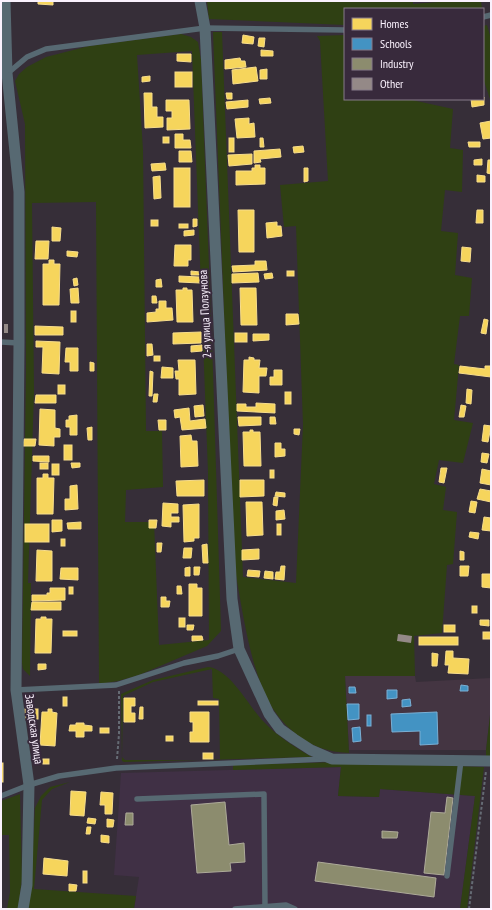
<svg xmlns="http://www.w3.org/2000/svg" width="492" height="910" viewBox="0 0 492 910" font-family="'PT Sans Narrow',sans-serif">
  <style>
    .built { fill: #403045 }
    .education { fill: #443542 }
    .green { fill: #2f4013; fill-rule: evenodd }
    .homes { fill: #f6d55c; stroke: #f7dd8c }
    .schools { fill: #4393c3; stroke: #7aafd4 }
    .industry { fill: #8c8c6e; stroke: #adaa99 }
    .building { fill: #948987 }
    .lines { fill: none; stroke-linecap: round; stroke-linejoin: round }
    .path { stroke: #656b74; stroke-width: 2; stroke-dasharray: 3 2; stroke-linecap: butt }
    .lane { stroke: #576972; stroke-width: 5.5 }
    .street { stroke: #576972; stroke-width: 11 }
    .labels { text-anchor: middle; stroke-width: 4; stroke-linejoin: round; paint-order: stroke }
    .street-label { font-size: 12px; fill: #faf1fd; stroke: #382a3c }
  </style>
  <rect width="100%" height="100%" fill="#362e38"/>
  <!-- built -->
  <polygon class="built" points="341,767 338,796 379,797 380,789 475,796 460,909 134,909 139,877 114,875 121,773"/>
  <!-- education -->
  <polygon class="education" points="345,676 415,676 416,682 491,678 491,707 486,750 349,750"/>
  <!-- green -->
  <g class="green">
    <polygon points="207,1 413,1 413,4 451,1 481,1 482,9 345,9 345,25 209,19"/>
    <polygon points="487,25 491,39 491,102 483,78 483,26"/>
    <path d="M 213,32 L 222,32 L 243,577 L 296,583 L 303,425 L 296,226 L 284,227 L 280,185 L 328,181 L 320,41 L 317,36 L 345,35 L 345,99 L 412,99 L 412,100 L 453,109 L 450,148 L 463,150 L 462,192 L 445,190 L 441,231 L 458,233 L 455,275 L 472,278 L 469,316 L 460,316 L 454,364 L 459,365 L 454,420 L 473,423 L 463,463 L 439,460 L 434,484 L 446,487 L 443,510 L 457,512 L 453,564 L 447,565 L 442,633 L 414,636 L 415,676 L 345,676 L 349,753 C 342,752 334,752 328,750 C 307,745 288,730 276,713 C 251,680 242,606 234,564 Z"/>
    <path d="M 181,34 L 191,37 L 198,42 L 201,60 L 213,371 L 221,631 L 207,646 L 139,675 L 118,681 L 99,684 L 96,202 L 32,203 L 34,391 L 28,583 L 31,583 L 30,676 L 23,669 L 22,663 L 26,368 L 25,124 L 15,81 L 19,74 L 27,67 L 46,57 L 89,46 ZM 192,51 L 208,472 L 209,640 L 159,645 L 154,522 L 125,522 L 126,490 L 163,487 L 162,431 L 146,431 L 143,150 L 137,55 Z"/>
    <path d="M 208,667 C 230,669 248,705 262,720 C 277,736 294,747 312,757 L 124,762 L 122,761 L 121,694 L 153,680 ZM 212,669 L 213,698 L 219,699 L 220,760 L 125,760 L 122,757 L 123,696 L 153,682 Z"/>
    <polygon points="491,707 491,756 486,756 486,750"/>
    <polygon points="341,762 484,767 467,909 460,909 475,796 380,789 379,797 338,796 341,767 233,770 233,765"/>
    <polygon points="70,782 52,789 42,800 34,889 136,896 134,909 28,909 31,889 35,808 41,796 50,787"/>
    <polygon points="20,794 22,879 18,909 7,909 10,892 9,835 1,835 1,801"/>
  </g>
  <!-- homes -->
  <g class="homes">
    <polygon points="38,1 53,1 53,5 38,4"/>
    <polygon points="243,35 254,37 253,44 242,43"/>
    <polygon points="259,38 265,38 264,47 258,46"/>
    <polygon points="261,50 273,51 273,56 261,56"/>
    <polygon points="177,54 191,54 191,62 177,61"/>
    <polygon points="240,58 241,61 245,61 246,67 225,69 225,60"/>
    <polygon points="256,67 258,81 233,84 232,70"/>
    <polygon points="267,69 267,79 260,79 260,70"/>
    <rect x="175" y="72" width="17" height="15"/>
    <polygon points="150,76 150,81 142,82 142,77"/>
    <polygon points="144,93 152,93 152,107 157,107 157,117 163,117 163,127 145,128"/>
    <polygon points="226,93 232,93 232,99 227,99"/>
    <polygon points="484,97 484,105 472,107 471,99 483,99"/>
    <polygon points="270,98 271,103 260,104 259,99"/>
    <polygon points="166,100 189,100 190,129 167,130 167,118 172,118 172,111 166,111"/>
    <polygon points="248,100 248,107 227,109 226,102"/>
    <polygon points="249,118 249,124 254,123 255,137 237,138 235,119"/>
    <polygon points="491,121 491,138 483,139 480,123"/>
    <polygon points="175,134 183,134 183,140 190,140 191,148 175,148"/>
    <rect x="163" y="137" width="6" height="6"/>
    <rect x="229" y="138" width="5" height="14"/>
    <polygon points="260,138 263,138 264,147 260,147"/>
    <polygon points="468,142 480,142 480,147 469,147"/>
    <polygon points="303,146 304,152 294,153 293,147"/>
    <polygon points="280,149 281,157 260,159 261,162 254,163 254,151"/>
    <polygon points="179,151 191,151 192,162 179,162"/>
    <polygon points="252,154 252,164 229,166 228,155"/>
    <polygon points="482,159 482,165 474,165 474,160"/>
    <polygon points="488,160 491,160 491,174 487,173"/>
    <polygon points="165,163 166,170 152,171 151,164"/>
    <polygon points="255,165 260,165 260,168 265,168 265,184 236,185 236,171 252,171 252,168 255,168"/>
    <rect x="174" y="168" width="16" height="39"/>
    <polygon points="304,168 308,168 308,181 304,182"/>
    <polygon points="477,175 485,176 485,182 477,182"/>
    <polygon points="160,176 161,198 154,199 153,177"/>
    <polygon points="238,210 254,210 254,252 239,252"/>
    <polygon points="477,210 483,210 483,223 476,223"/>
    <polygon points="193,219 197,219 197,226 193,227"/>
    <rect x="151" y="220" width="7" height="6"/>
    <polygon points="277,222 277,226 281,226 282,236 267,238 266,223"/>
    <rect x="179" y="224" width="9" height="4"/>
    <polygon points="52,227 61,228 60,241 52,241"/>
    <polygon points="194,230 194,235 184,236 184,231"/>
    <polygon points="36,241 49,241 48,259 35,259"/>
    <polygon points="175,245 191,245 191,260 188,260 188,266 174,266"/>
    <polygon points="462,247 471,248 470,262 461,261"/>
    <polygon points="67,251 78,252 77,257 67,256"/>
    <polygon points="49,260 54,260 54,264 60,264 59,305 43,305 43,264 49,264"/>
    <polygon points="255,261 266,261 267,270 233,272 232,266 255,265"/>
    <polygon points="191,271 200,272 199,275 191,275"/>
    <rect x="287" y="271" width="7" height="5"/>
    <polygon points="258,273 259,282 232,283 232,274"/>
    <polygon points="272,273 273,278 265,279 264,274"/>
    <polygon points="179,276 200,277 200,283 179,282"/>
    <polygon points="77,278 78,285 74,286 73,279"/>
    <polygon points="161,279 162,287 156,287 156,280"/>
    <polygon points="78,288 79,303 71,303 70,289"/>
    <polygon points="183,288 187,288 187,290 192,290 193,322 177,322 176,290 183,290"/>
    <polygon points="240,288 256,288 257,325 241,325"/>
    <polygon points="152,296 156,296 157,303 152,303"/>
    <polygon points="159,301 166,301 166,308 172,308 173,320 147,322 147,313 156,312 156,309 159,309"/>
    <rect x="71" y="311" width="5" height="11"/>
    <polygon points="286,314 298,314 299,324 286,325"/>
    <polygon points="484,319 488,320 486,334 481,333"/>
    <polygon points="35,326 63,327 63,335 35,335"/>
    <polygon points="201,332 201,343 173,344 173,333"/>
    <rect x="235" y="333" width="12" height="9"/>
    <polygon points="253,334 269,334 269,340 253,341"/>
    <polygon points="36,341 60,342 59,374 42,373 43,347 36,347"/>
    <polygon points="147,344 152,344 153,355 147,356"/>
    <polygon points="202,345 202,351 191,352 191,346"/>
    <polygon points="66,348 78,348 78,371 70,371 70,362 65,362"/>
    <rect x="154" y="356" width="6" height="5"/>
    <polygon points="249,357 254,358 254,360 260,360 259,368 267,368 266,376 259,376 259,393 243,392 244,360 249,360"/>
    <polygon points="178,360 195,360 196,394 179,395 179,379 176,379 175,371 179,371"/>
    <polygon points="90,362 94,363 94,371 90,371"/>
    <polygon points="460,366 485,369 485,366 491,366 491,377 459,373"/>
    <polygon points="162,367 173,368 173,378 161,378"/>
    <polygon points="274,370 282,370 282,385 270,385 270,377 274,377"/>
    <polygon points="150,371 153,372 152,396 149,396"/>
    <rect x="58" y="385" width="7" height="9"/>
    <polygon points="467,389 472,390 471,404 466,403"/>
    <rect x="285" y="392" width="6" height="12"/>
    <polygon points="154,394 158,394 157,402 153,402"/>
    <polygon points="36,395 56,395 56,403 35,403"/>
    <polygon points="256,403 275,404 275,413 237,411 237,404 246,404 246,407 256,407"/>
    <polygon points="203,405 204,416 195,417 194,406"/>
    <polygon points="461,405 466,406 464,417 459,417"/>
    <polygon points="189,408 190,421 205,419 206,428 182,430 180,417 175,418 174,410"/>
    <polygon points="40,409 55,410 55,428 60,429 60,437 54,437 54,446 39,445"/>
    <polygon points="77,415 77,435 70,435 70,427 66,427 66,420 69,420 69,416"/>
    <polygon points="238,417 261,417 261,425 239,426"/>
    <polygon points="270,417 275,417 276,424 270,424"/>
    <polygon points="158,420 166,420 166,430 159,430"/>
    <polygon points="484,425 491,426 488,442 482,441"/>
    <polygon points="92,427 92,440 88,440 87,428"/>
    <polygon points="294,429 300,429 299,435 294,434"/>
    <polygon points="250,430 253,430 253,432 260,432 261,466 244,466 243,432 250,432"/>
    <polygon points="191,435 192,441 197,441 198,466 181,467 180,436"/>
    <polygon points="24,439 36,439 35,446 23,446"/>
    <polygon points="275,443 281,443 281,449 285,449 285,456 275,457"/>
    <rect x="64" y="445" width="8" height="15"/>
    <polygon points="482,453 489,454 487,463 481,462"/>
    <polygon points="33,456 49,456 49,462 33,461"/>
    <rect x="40" y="463" width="8" height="6"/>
    <polygon points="71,463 80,463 80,467 72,468"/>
    <rect x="52" y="464" width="7" height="11"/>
    <polygon points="441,468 447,468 444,483 439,482"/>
    <polygon points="482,469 491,471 491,485 480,483"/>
    <rect x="270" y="470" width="4" height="8"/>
    <polygon points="43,474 48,474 48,478 54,478 53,514 37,514 37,478 43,478"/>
    <polygon points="204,480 204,496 177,496 176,481"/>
    <polygon points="240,480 264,480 264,496 240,497"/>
    <polygon points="77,485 78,509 65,510 65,499 70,499 70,486"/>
    <polygon points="480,489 491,491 491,502 477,499"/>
    <polygon points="276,492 285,493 285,497 275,496"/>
    <polygon points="274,497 278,497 277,506 273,505"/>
    <polygon points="471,501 477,502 475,513 469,512"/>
    <polygon points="246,502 262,502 263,535 247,536"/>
    <polygon points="163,503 178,504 178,513 171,513 171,517 179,517 179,522 171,522 171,527 162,526"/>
    <polygon points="199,504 199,538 194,538 194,541 184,542 183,505"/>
    <polygon points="284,510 285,519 276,520 276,511"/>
    <polygon points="484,517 491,518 491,531 482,530"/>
    <polygon points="52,520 62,520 62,531 52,532"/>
    <polygon points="149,520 157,520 156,528 149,528"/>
    <polygon points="81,522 81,529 68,529 67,523"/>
    <rect x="25" y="524" width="24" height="18"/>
    <rect x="277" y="524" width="4" height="11"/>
    <polygon points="470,532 479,533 478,539 469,537"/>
    <rect x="61" y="539" width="4" height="7"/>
    <polygon points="157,543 162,543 161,552 157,552"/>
    <polygon points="207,544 208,563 203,563 202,545"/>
    <polygon points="184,548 192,548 191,558 183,558"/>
    <polygon points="259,549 259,559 242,560 242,550"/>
    <polygon points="37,550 52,551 52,581 36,581"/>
    <polygon points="460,551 464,552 464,560 460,560"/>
    <polygon points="281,566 285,566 284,580 275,579 276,572 280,572"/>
    <polygon points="460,566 469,566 468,576 460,576"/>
    <polygon points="190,567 190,576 185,576 185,568"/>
    <polygon points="194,567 200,567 199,575 194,575"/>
    <polygon points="61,568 78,568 78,580 60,579"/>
    <polygon points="248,570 260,571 259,577 247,576"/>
    <polygon points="265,571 273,572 273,579 264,578"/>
    <polygon points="482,574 491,574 491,588 482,587"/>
    <polygon points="189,584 197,584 197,588 202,588 202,616 189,616"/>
    <polygon points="177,586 181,586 182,594 177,594"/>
    <rect x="69" y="587" width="4" height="7"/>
    <polygon points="50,588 65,588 65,600 32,601 32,595 47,595 47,593 50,593"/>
    <polygon points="161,597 166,597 166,601 170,601 169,607 161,607"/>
    <polygon points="32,602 61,602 61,610 31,610"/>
    <rect x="472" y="606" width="5" height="7"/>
    <polygon points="41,617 46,617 46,619 52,619 51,653 35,653 36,619 41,619"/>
    <rect x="179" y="618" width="6" height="9"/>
    <polygon points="480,620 489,620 489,626 480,625"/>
    <polygon points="187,625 194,625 193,630 187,630"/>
    <rect x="444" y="625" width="11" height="7"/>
    <rect x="63" y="631" width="14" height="5"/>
    <rect x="483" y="632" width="8" height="7"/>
    <polygon points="192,636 202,636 203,640 192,641"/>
    <rect x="419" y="637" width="39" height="8"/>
    <polygon points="446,651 453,651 453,658 469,659 468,674 448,673 449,665 445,665"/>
    <polygon points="432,653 438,654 437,666 432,666"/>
    <polygon points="38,664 46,664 46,669 38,670"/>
    <rect x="63" y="697" width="4" height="9"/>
    <polygon points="124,698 135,698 135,706 131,706 131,713 135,713 135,722 124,722"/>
    <rect x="198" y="701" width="20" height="4"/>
    <polygon points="140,707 143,707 143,719 139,719"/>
    <rect x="25" y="709" width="13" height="10"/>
    <polygon points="48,709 52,709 52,712 57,713 55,746 40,745 42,712 48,712"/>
    <polygon points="190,712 209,712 209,742 190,742 190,732 193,732 193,722 190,722"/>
    <polygon points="76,723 84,723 84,725 92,726 92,731 84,731 84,737 76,737 76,731 69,731 70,725 76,725"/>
    <rect x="100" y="728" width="9" height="5"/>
    <rect x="166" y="736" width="7" height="5"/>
    <rect x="203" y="753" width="10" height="6"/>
    <rect x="43" y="759" width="6" height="5"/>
    <rect x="1" y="763" width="2" height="19"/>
    <polygon points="71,791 86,792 84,816 70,815"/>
    <polygon points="101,792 113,793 112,814 105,814 105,805 100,805"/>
    <polygon points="88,818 96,819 95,824 87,823"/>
    <polygon points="107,819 114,820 113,827 107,827"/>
    <polygon points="87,827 91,827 90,834 86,834"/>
    <polygon points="101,835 109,836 109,843 101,842"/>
    <polygon points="44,858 68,861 67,876 43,874"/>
    <rect x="83" y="871" width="4" height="12"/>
    <polygon points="69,884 77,885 76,891 69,891"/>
  </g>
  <!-- schools -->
  <g class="schools">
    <polygon points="461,685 468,686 468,691 460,691"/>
    <polygon points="349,687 355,687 356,693 349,693"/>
    <polygon points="387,690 397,690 397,698 387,699"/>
    <polygon points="410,699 411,706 402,707 402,700"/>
    <polygon points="347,704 359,704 359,719 348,720"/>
    <polygon points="437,712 438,744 420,745 420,731 392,732 391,714"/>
    <rect x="367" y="715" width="4" height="11"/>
    <polygon points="360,727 361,741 353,742 352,728"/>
  </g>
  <!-- industry -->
  <g class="industry">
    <polygon points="447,797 453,798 444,875 424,873 431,812 445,813"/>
    <polygon points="225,802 229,845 244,843 245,862 230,863 231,871 197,873 191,805"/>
    <polygon points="126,813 133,813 133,825 125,825"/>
    <polygon points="382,831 398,832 397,838 382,838"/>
    <polygon points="318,862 436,878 434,897 315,881"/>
  </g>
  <!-- building -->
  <g class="building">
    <rect x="4" y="324" width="4" height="9"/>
    <polygon points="398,634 412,636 411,643 397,641"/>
  </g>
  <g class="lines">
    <!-- path -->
    <g class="path">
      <polyline points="117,759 119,734 119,691"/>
      <polyline points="469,909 486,771"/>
    </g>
    <!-- lane -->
    <g class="lane">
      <polyline points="483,17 491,15"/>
      <polyline points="8,73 27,57 46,49 205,28 345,30"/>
      <polyline points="1,342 19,343"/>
      <polyline points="16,690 116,685 184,663 218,656 239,649"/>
      <polyline points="1,796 29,785 59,776 116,768 326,759"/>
      <polyline points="137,799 264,794 265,906"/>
      <polyline points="447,876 461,760"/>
      <polyline points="235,909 286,905 295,909"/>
    </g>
    <!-- street -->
    <g class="street">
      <polyline points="5,1 7,73 19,192 19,343 16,690 29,785 27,885 23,909"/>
      <polyline points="200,1 205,28 232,599 239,649 269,714 280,729 294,739 311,750 332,759 491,761"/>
    </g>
  </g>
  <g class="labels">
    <!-- street labels -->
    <g class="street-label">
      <text transform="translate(205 314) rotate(-93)" y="4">2-я улица Ползунова</text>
      <text transform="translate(34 729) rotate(82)" y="4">Заводская улица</text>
    </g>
  </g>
  <!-- border -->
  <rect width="492" height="910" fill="none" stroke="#faf1fd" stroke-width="4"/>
  <!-- legend -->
  <rect x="344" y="8" width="140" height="92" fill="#382a3c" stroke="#867a89"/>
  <rect x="352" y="18" width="20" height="12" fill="#f6d55c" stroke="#867a89"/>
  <text x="380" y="28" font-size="12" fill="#faf1fd">Homes</text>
  <rect x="352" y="38" width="20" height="12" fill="#4393c3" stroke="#867a89"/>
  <text x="380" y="48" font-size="12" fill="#faf1fd">Schools</text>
  <rect x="352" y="58" width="20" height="12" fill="#8c8c6e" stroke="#867a89"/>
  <text x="380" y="68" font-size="12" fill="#faf1fd">Industry</text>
  <rect x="352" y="78" width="20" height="12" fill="#948987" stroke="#867a89"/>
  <text x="380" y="88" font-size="12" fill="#faf1fd">Other</text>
</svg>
